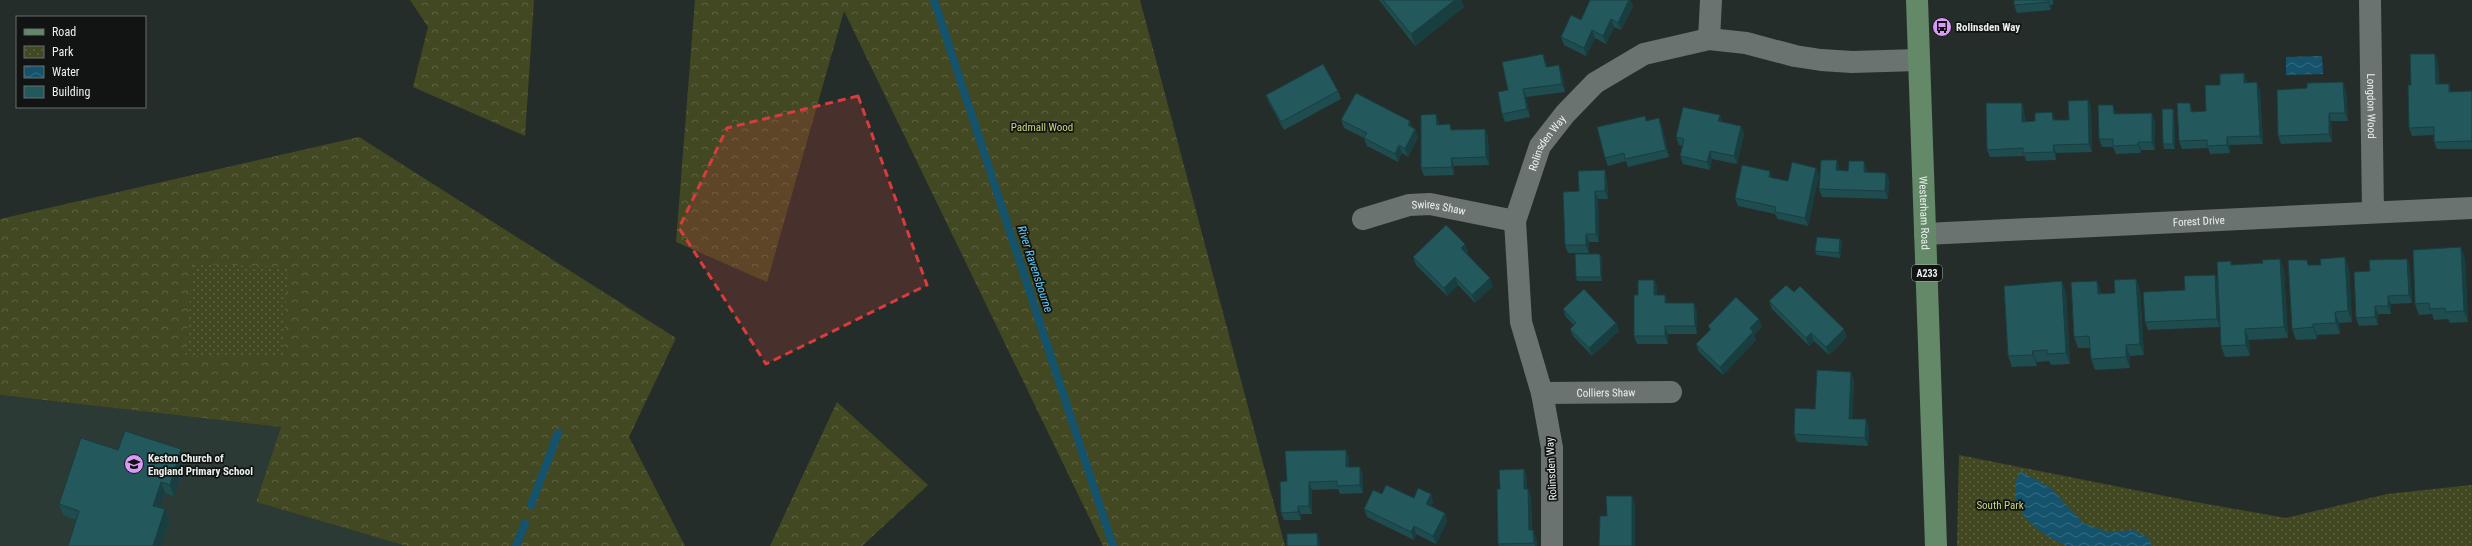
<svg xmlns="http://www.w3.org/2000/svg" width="2472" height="546" viewBox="0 0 2472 546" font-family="'Roboto Condensed',sans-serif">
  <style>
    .built { fill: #2b3a35 }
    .forest { fill: url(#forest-crowns) }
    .park { fill: url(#park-dots) }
    .water { fill: url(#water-waves) }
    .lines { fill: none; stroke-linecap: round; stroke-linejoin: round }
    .stream { stroke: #15536d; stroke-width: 8 }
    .minor { stroke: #6b7371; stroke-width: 22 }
    .primary { stroke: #638968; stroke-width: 22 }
    .wall { fill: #1e4c4f }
    .shaded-wall { fill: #183e40 }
    .building { fill: #23585c; stroke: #183e40 }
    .marked { fill: #d83c3c; fill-opacity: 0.2; stroke: #d83c3c; stroke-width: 3; stroke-dasharray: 8 5; stroke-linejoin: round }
    .labels { text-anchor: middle; stroke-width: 3.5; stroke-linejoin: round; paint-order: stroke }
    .shield { fill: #111413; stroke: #aaaeac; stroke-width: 1 }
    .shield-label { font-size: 10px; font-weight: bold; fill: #ebf0ee }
    .poi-label { font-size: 11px; font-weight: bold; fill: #ebf0ee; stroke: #111413; text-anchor: start }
    .street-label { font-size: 11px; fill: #ebf0ee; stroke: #111413 }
    .park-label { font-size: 11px; fill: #c8da7a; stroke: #111413 }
    .water-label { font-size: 12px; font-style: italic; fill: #5ecdfe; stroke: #111413 }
  </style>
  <defs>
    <pattern id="forest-crowns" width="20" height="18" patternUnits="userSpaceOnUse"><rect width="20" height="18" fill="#424822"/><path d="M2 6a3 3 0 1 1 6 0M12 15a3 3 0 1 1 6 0" fill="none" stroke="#5d6342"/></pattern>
    <pattern id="park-dots" width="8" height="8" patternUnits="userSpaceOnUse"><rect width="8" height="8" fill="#424822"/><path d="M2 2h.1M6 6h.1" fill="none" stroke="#5d6342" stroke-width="1.8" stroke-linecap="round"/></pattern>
    <pattern id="water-waves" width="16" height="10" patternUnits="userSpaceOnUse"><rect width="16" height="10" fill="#15536d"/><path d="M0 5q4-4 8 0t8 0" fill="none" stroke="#376c82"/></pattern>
  </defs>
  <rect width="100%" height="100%" fill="#252d2a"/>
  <!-- built -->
  <polygon class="built" points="0,395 281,427 256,502 406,546 0,546"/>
  <!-- forest -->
  <g class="forest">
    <polygon points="410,0 534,0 525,136 413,87 428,27"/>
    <polygon points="695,0 1140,0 1285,546 1103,546 844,11 767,282 676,242"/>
    <polygon points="359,137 676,338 629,437 685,546 406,546 256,502 281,427 0,395 0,219"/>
    <polygon points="837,402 928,485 862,546 770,546"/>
  </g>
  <!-- park -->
  <g class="park">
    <polygon points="193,264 288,267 283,357 185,356"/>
    <polygon points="1959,455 2190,501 2286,518 2387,494 2472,485 2472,546 1957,546"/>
  </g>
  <!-- water -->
  <g class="water">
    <polygon points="2322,56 2323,74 2286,75 2286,57"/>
    <path d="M 2020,471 L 2051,488 L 2083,523 L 2108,532 L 2134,530 L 2150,539 L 2151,546 L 2067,546 C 2045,537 2013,516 2015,489 C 2015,483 2018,476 2020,471 Z"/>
  </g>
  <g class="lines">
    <!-- stream -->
    <g class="stream">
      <polyline points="934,0 1113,546"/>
      <polyline points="531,505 558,433"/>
      <polyline points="516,546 525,523"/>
    </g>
    <!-- minor -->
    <g class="minor">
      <path id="s1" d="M 2370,0 L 2373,212"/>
      <polyline points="1709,39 1711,0"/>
      <path id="s2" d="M 1363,219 L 1409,205 L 1430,204 L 1515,221"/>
      <path id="s3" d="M 1925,234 L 2472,208"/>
      <path id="s4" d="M 1542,393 L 1671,392"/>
      <path id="s5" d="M 1552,546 L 1552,448 L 1542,393 L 1521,322 L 1515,221 L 1540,146 L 1565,114 L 1595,83 L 1644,54 L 1709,39 L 1746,43 L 1795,56 L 1821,60 L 1852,62 L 1918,60"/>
    </g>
    <!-- primary -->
    <path class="primary" id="s6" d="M 1917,0 L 1936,546"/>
  </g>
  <!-- wall -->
  <g class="wall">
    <polygon points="1379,0 1461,0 1464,7 1415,46"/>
    <polygon points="1590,0 1630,0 1633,6 1621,30 1614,27 1606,44 1595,38 1586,56 1564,45 1561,37 1581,20"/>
    <polygon points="2014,0 2053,0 2053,5 2050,5 2051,10 2017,13 2014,5"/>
    <polygon points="1546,62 1547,67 1562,73 1565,92 1526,97 1530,117 1505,122 1502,114 1508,90"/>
    <polygon points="2438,62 2439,84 2449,84 2451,92 2472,91 2472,149 2437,149 2434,142 2434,135 2412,136 2409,128 2411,85"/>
    <polygon points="2247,81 2247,83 2260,90 2263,144 2229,145 2230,153 2210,154 2208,148 2182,149 2179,141 2190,103 2193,112 2206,111"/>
    <polygon points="2346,90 2348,121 2331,121 2332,142 2281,144 2278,136"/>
    <polygon points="1338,91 1341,99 1284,130 1269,103 1266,95"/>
    <polygon points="2088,100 2091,108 2092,152 2056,153 2056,160 2026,161 2025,156 1990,157 1987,150 2022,103 2024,111 2025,122 2035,121 2052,112 2055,120 2069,120"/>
    <polygon points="2173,109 2174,113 2175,149 2164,149 2163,144"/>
    <polygon points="2116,113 2116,114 2155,121 2155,150 2141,150 2141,153 2116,154 2113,147 2102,147 2099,139"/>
    <polygon points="1720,115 1722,122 1741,126 1744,134 1737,164 1712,159 1710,170 1683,164 1680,156 1683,146 1679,145 1676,137"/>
    <polygon points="1645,116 1647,121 1659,118 1662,126 1669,157 1628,167 1626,161 1608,166 1605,158"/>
    <polygon points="1341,120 1413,128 1415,129 1418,137 1408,157 1402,153 1398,162 1367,146 1364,138 1344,128"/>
    <polygon points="1439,122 1439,125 1452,130 1485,129 1488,137 1489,165 1454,166 1454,175 1424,176 1421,168"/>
    <polygon points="1839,168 1839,171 1848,171 1867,169 1867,172 1886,173 1889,180 1888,199 1822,197 1819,189"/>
    <polygon points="1819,175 1808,226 1778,219 1775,214 1738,206 1735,198 1773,178 1788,181"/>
    <polygon points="1607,178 1608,199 1598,199 1599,242 1589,242 1589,253 1568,253 1565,245 1579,191"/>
    <polygon points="1840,239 1842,243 1840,258 1817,255 1815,251"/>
    <polygon points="1465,244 1468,252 1466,254 1493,286 1475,303 1458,285 1447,296 1416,265 1413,257"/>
    <polygon points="1602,258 1602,281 1577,281 1576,277"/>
    <polygon points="2465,258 2468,322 2450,323 2448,319 2434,320 2432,314 2419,315 2415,304"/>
    <polygon points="2280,259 2284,270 2288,338 2249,340 2250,356 2225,357 2221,346 2232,265 2263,263"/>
    <polygon points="2407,259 2410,267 2412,303 2391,304 2391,314 2378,314 2378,325 2359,326 2356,318 2370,271"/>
    <polygon points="2309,265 2349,268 2352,322 2339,323 2340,334 2317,335 2317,339 2296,340 2292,329"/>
    <polygon points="2215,275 2218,283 2220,327 2148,330 2145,322 2185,290"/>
    <polygon points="2136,279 2140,290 2144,355 2130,356 2130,368 2095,370 2091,359 2090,348 2078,348 2074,337 2097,281 2101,294 2115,293"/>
    <polygon points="1654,280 1657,288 1657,295 1668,303 1697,311 1697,334 1668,334 1668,344 1637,344 1634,336 1638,295"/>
    <polygon points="2062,281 2066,292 2070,364 2051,365 2049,361 2037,362 2037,366 2012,367 2008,356"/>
    <polygon points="1794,292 1847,337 1829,355 1814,341 1809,346 1772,309 1769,301"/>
    <polygon points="1563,309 1616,323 1619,331 1592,356 1573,336 1570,329 1574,325 1566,317"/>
    <polygon points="1708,326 1762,327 1754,334 1756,340 1723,375 1699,352 1696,344 1710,330"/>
    <polygon points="1854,380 1852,419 1869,427 1868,446 1797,442 1794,434 1815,409"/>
    <polygon points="181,449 185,461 174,496 165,493 160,508 169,520 161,546 68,546 76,520 63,515 59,504 118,450"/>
    <polygon points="1349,458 1349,467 1363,475 1363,493 1340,494 1338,489 1312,490 1312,514 1301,514 1301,520 1284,520 1281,513 1287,481"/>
    <polygon points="1524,469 1527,477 1527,489 1528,489 1531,497 1532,530 1536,538 1537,546 1499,546 1498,544 1500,489"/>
    <polygon points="1382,494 1414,498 1431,494 1433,502 1431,506 1445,513 1447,521 1436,544 1416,534 1414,540 1367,517 1364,509"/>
  </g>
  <!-- shaded-wall -->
  <g class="shaded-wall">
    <polygon points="1455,0 1461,0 1464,7 1415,46 1411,34"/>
    <polygon points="1629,0 1630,0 1633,6 1621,30 1618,23"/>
    <polygon points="2048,0 2050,5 2051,10 2048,2"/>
    <polygon points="1611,19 1614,27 1606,44 1603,36"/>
    <polygon points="1592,30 1595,38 1586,56 1584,48"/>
    <polygon points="1543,54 1546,62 1549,75 1546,67"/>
    <polygon points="2435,54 2438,62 2439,92 2436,84"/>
    <polygon points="1559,65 1562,73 1565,92 1562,84"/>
    <polygon points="2244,73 2247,81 2247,91 2244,83"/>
    <polygon points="2257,82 2260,90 2263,144 2260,136"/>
    <polygon points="2343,82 2346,90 2348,121 2345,113"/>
    <polygon points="2449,84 2451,92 2449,92"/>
    <polygon points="1523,89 1526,97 1530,117 1527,109"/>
    <polygon points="2088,100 2091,108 2092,152 2089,144"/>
    <polygon points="2022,103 2024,111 2025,130 2022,122"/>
    <polygon points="2190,103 2193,111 2193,120 2191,112"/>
    <polygon points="2113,105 2116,113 2117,122 2114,114"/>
    <polygon points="2173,109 2174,113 2175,149 2173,144"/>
    <polygon points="2052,112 2055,120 2053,120"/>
    <polygon points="2152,113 2155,121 2155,150 2152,142"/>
    <polygon points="2329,113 2331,121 2332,142 2329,134"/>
    <polygon points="1436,114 1439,122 1440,133 1437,125"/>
    <polygon points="1720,115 1723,123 1718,121"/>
    <polygon points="1659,118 1662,126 1669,157 1666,150"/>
    <polygon points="1410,121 1413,129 1408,125"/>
    <polygon points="1741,126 1744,134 1737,164 1734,156"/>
    <polygon points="1415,129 1418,137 1408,157 1405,149"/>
    <polygon points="1485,129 1488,137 1489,165 1486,157"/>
    <polygon points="2227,137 2229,145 2230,153 2227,145"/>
    <polygon points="2138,142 2141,150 2141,153 2138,145"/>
    <polygon points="1399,145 1402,153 1398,162 1395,154"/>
    <polygon points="2053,145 2056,153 2056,160 2054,152"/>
    <polygon points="1710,151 1712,159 1710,170 1707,162"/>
    <polygon points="1451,158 1454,166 1454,175 1452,167"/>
    <polygon points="1837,160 1839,168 1839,178 1836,170"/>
    <polygon points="1864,161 1867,169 1867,180 1864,172"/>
    <polygon points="1816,168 1819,175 1808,226 1805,218"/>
    <polygon points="1605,170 1607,178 1608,199 1605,191"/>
    <polygon points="1770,171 1773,179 1769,177"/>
    <polygon points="1886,173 1889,180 1888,199 1885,191"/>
    <polygon points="1595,191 1598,199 1599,242 1596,234"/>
    <polygon points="1586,234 1589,242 1589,253 1586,245"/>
    <polygon points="1840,239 1842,243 1840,258 1839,253"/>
    <polygon points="1465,244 1468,252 1463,256 1461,248"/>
    <polygon points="2461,247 2465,258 2468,322 2464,311"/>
    <polygon points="1600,254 1602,258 1602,281 1601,277"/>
    <polygon points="2345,257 2349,268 2352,322 2348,311"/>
    <polygon points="2280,259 2284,270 2288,338 2284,327"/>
    <polygon points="2407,259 2410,267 2412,303 2409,295"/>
    <polygon points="2215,275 2218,283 2220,327 2217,319"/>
    <polygon points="1455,277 1458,285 1447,296 1444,288"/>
    <polygon points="1490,278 1493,286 1475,303 1472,295"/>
    <polygon points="2136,279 2140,290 2144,355 2140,344"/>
    <polygon points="1654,280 1657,288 1657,303 1654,295"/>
    <polygon points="2062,281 2066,292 2070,364 2066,353"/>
    <polygon points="2097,281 2101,292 2102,305 2098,294"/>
    <polygon points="1665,295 1668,303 1665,303"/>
    <polygon points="2388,296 2391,304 2391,314 2388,306"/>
    <polygon points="1694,303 1697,311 1697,334 1695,326"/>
    <polygon points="2375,306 2378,314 2378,325 2375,317"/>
    <polygon points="2335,312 2339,323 2340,334 2336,323"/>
    <polygon points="1759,319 1762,327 1754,334 1756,340 1723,375 1720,367 1750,328"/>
    <polygon points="1616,323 1619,331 1592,356 1589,348"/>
    <polygon points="2313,324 2317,335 2317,339 2313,327"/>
    <polygon points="1665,326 1668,334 1668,344 1665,336"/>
    <polygon points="1844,329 1847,337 1829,355 1826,347"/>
    <polygon points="2245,329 2249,340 2250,356 2246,345"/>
    <polygon points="1811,333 1814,341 1809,346 1806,338"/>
    <polygon points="2126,345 2130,356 2130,368 2126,357"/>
    <polygon points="2032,351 2037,362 2037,366 2033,355"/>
    <polygon points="1851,372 1854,380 1852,427 1849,419"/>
    <polygon points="1866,419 1869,427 1868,446 1865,438"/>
    <polygon points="181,449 185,461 174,496 170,485"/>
    <polygon points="1346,450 1349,458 1349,475 1346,467"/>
    <polygon points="1360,467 1363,475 1363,493 1360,485"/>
    <polygon points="1524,469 1527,477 1527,497 1524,489"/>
    <polygon points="161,482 165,493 157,517 153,506"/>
    <polygon points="1309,482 1312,490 1312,514 1309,506"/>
    <polygon points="1528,489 1531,497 1532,538 1529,530"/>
    <polygon points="1431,494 1433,502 1429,512 1426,504"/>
    <polygon points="1632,496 1635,504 1635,546 1632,546"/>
    <polygon points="1298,506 1301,514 1301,520 1298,512"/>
    <polygon points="165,509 169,520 161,546 153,546"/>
    <polygon points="1445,513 1447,521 1436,544 1433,536"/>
    <polygon points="1414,526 1416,534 1414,540 1411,532"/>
    <polygon points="1533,530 1536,538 1537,546 1535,546 1534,543"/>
    <polygon points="1317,533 1320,541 1320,546 1318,546"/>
  </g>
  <!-- building -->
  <g class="building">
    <polygon points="1383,0 1455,0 1411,34"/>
    <polygon points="1590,0 1629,0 1618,23 1611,19 1603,36 1592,30 1584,48 1561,37 1571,15 1581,20"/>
    <polygon points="2014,0 2048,0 2048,2 2014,5"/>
    <polygon points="1543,54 1546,67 1559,65 1562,84 1523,89 1527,109 1502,114 1498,92 1508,90 1502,62"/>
    <polygon points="2410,54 2435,54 2436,84 2449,84 2449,92 2472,91 2472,141 2434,142 2434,127 2409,128 2408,85 2411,85"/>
    <polygon points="1323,64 1338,91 1281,122 1266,95"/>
    <polygon points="2244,73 2244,83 2257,82 2260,136 2227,137 2227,145 2207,146 2207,140 2179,141 2177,103 2190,103 2191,112 2206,111 2205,85 2220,85 2220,74"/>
    <polygon points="2343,82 2345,113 2329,113 2329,134 2278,136 2277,90 2307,88 2307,83"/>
    <polygon points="1356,93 1410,121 1408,125 1415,129 1405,149 1399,145 1395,154 1364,138 1367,133 1341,120"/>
    <polygon points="2088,100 2089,144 2053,145 2054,152 2023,153 2023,148 1987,150 1986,103 2022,103 2022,122 2035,121 2035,113 2052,112 2053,120 2069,120 2068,101"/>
    <polygon points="2098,105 2113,105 2114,114 2152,113 2152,142 2138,142 2138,145 2113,146 2113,139 2099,139"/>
    <polygon points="1683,107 1720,115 1718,121 1741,126 1734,156 1710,151 1707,162 1680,156 1684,139 1676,137"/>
    <polygon points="2162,109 2173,109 2173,144 2163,144"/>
    <polygon points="1436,114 1437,125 1450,124 1451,130 1485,129 1486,157 1451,158 1452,167 1421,168 1421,115"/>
    <polygon points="1645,116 1646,121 1659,118 1666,150 1625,159 1624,153 1605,158 1597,127"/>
    <polygon points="1821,160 1837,160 1836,170 1848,171 1849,161 1864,161 1864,172 1886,173 1885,191 1819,189"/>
    <polygon points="1792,162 1816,168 1805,218 1775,212 1776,207 1735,198 1742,165 1770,171 1769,177 1788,181"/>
    <polygon points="1605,170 1605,191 1595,191 1596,234 1586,234 1586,245 1565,245 1563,192 1579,191 1578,171"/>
    <polygon points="1446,225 1465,244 1461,248 1490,278 1472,295 1455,277 1444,288 1413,257"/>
    <polygon points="1817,237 1840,239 1839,253 1815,251"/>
    <polygon points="2461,247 2464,311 2446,312 2445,308 2430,309 2429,303 2415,304 2413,250"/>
    <polygon points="1575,254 1600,254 1601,277 1576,277"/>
    <polygon points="2345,257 2348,311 2335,312 2336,323 2313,324 2313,327 2292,329 2288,260 2307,260 2308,265 2321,265 2320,259"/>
    <polygon points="2280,259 2284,327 2245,329 2246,345 2221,346 2217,262 2231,261 2231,265 2263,263 2262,260"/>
    <polygon points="2407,259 2409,295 2388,296 2388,306 2375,306 2375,317 2356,318 2354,272 2370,271 2369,260"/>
    <polygon points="2215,275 2217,319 2145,322 2143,292 2185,290 2184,276"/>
    <polygon points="2136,279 2140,344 2126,345 2126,357 2091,359 2089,336 2074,337 2071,282 2097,281 2098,294 2115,293 2114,280"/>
    <polygon points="1638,280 1654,280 1654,295 1665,295 1665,303 1694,303 1695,326 1665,326 1665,336 1634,336 1634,295 1638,295"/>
    <polygon points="2062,281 2066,353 2047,354 2047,350 2032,351 2033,355 2008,356 2004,286"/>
    <polygon points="1786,285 1794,292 1800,286 1844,329 1826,347 1811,333 1806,338 1769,301"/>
    <polygon points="1584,289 1616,323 1589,348 1570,329 1576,323 1563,309"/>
    <polygon points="1736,297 1759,319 1750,328 1753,332 1720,367 1696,344 1711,329 1708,326"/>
    <polygon points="1817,370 1851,372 1849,419 1866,419 1865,438 1794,434 1795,408 1815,409"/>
    <polygon points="125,431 181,449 170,485 161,482 153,506 165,509 153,546 68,546 79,511 59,504 81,438 118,450"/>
    <polygon points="1346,450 1346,467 1360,467 1360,485 1337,486 1337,481 1309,482 1309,506 1298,506 1298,512 1281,513 1280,482 1287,481 1285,451"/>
    <polygon points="1524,469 1524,489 1528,489 1529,530 1533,530 1534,543 1498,544 1497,489 1500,489 1499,470"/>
    <polygon points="1386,485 1414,498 1418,488 1431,494 1426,504 1445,513 1433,536 1414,526 1411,532 1364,509 1373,490 1382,494"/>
    <polygon points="1606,496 1632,496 1632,546 1599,546 1600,516 1607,516"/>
    <polygon points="1317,533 1318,546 1287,546 1287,534"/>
  </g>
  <!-- marked area -->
  <path class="marked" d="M 858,96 L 927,285 L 766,364 L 679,228 L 727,128 Z"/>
  <!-- icons -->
  <defs>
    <g id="bus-disc" transform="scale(1)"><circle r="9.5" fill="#d99af7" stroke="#111413"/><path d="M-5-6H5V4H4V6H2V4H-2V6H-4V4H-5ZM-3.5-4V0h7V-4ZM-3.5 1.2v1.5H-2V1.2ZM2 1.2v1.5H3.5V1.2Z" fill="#111"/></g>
    <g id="school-disc" transform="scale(1)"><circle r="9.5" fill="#d99af7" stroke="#111413"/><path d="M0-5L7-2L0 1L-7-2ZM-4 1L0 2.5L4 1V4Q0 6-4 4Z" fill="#111"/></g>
  </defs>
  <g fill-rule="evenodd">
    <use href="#bus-disc" x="1942" y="27"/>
    <use href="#school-disc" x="134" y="464"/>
  </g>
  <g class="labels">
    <!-- shield labels -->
    <rect class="shield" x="1912" y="265" width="30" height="16" rx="3"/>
    <g class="shield-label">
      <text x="1927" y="277">A233</text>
    </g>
    <!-- poi labels -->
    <g class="poi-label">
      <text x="1956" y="31">Rolinsden Way</text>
      <text x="148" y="462">Keston Church of<tspan x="148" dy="13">England Primary School</tspan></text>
    </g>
    <!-- street labels -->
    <g class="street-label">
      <text dy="4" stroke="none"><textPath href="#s1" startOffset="106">Longdon Wood</textPath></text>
      <text dy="4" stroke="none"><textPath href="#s5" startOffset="414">Rolinsden Way</textPath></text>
      <text dy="4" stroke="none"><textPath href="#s2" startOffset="78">Swires Shaw</textPath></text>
      <text dy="4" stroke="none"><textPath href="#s6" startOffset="213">Westerham Road</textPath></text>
      <text dy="4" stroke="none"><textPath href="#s3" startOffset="274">Forest Drive</textPath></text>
      <text dy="4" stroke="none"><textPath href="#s4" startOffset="64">Colliers Shaw</textPath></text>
      <text transform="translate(1551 469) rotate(-93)" y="4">Rolinsden Way</text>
    </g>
    <!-- park labels -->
    <g class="park-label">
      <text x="1042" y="131">Padmall Wood</text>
      <text x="2000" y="509">South Park</text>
    </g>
    <!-- water labels -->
    <g class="water-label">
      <text transform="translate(1035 269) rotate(72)" y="4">River Ravensbourne</text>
    </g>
  </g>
  <!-- legend -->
  <rect x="16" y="16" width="130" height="92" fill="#111413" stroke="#686c6b"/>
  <rect x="24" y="29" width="20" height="6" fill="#638968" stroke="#686c6b"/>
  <text x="52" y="36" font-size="12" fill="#ebf0ee">Road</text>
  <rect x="24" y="46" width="20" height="12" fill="url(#park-dots)" stroke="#686c6b"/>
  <text x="52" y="56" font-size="12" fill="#ebf0ee">Park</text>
  <rect x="24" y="66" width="20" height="12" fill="url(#water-waves)" stroke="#686c6b"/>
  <text x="52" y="76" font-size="12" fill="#ebf0ee">Water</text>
  <rect x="24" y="86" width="20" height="12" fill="#23585c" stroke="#686c6b"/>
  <text x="52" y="96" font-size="12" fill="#ebf0ee">Building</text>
</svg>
